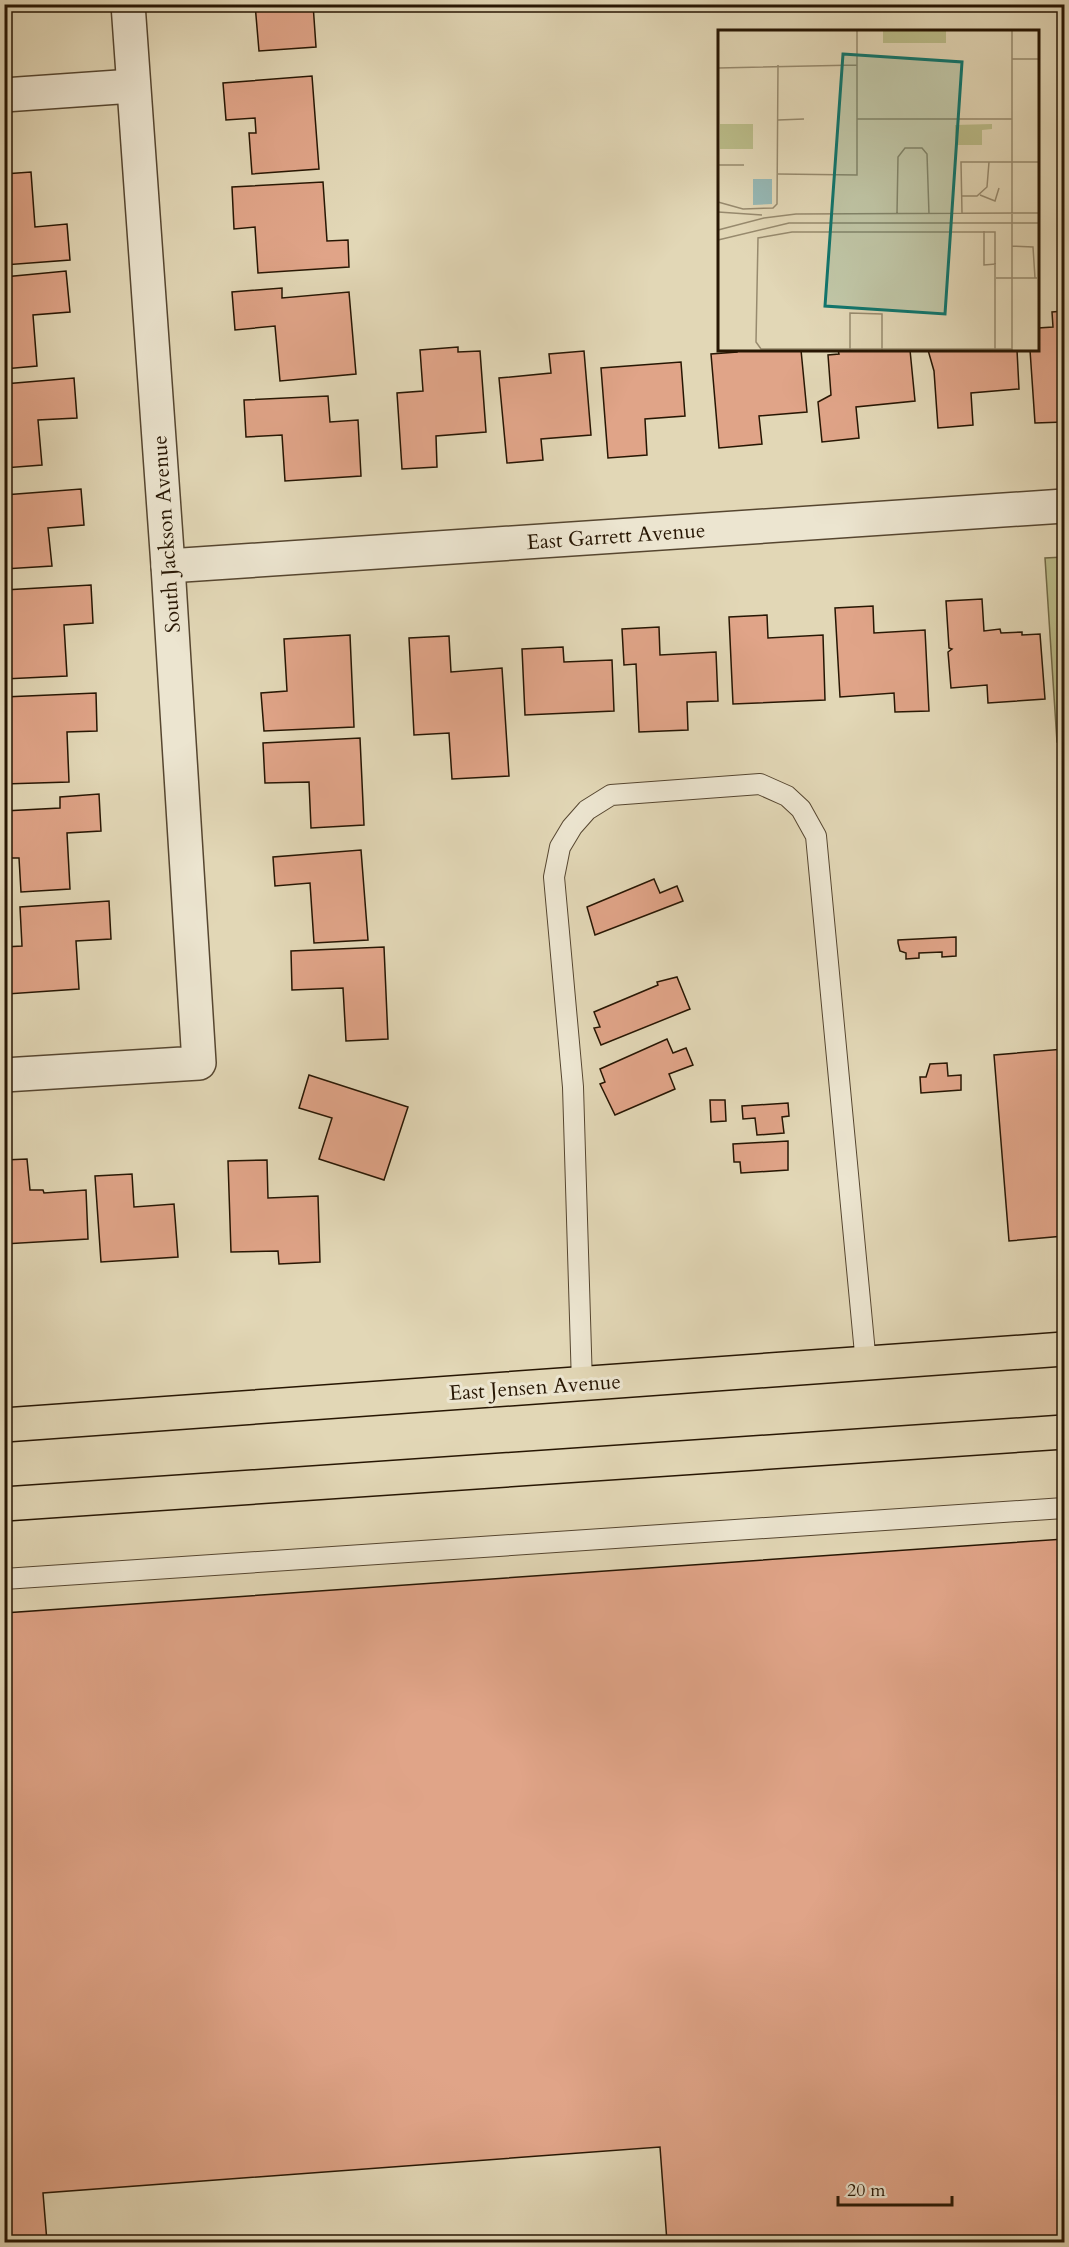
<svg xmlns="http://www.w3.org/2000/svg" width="1069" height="2247" viewBox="0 0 1069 2247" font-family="Cardo,serif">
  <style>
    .green { fill: #babc89; stroke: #706946; stroke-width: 1.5 }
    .building { fill: #e0a488; stroke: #271603; stroke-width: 1.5 }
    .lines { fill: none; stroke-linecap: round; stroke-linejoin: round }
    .lane-casing { stroke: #564630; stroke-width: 22 }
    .street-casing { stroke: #564630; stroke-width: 36 }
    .primary-casing { stroke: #271603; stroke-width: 36 }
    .lane { stroke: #ece5d0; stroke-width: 20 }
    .street { stroke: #ece5d0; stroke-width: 33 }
    .primary { stroke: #e2d7b6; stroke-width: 33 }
    .labels { text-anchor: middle; stroke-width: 6; stroke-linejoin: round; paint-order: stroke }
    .street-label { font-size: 21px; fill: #271603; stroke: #ece5d0 }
    .inset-road { fill: none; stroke: #978a6e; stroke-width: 1.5 }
    .view { fill: #0f766e; fill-opacity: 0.15; stroke: #0f766e; stroke-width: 3 }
    .inset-edge { fill: none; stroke: #271603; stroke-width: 3 }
  </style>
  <rect width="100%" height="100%" fill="#e2d7b6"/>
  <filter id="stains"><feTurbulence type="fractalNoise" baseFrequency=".00333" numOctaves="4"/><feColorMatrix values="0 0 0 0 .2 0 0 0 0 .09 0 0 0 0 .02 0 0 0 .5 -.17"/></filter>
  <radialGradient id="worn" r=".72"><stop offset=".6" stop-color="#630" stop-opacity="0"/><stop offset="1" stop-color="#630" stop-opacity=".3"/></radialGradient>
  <!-- green -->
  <polygon class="green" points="1064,557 1064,741 1057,742 1045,558"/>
  <!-- building -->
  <g class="building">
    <polygon points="4,4 15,4 15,10 4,11"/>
    <polygon points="255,4 313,4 316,47 259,51"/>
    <polygon points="312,76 319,169 252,174 249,133 256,133 255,118 226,120 223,83"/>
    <polygon points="31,172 35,227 67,224 70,260 4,265 4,174"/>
    <polygon points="323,182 327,241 348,240 349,267 258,273 255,227 234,229 232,187"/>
    <polygon points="66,271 70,312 33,315 37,366 4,369 4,277"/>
    <polygon points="282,288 282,298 349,292 356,374 280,381 275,326 235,330 232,292"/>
    <polygon points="1064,311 1064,422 1035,423 1030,350 1038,350 1038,328 1053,327 1052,312"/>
    <polygon points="458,347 458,352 480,351 486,432 436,436 437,467 402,469 397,393 423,391 420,350"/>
    <polygon points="737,350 801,350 807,412 759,416 762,444 719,448 711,354 737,352"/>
    <polygon points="838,350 910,350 915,401 856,407 859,438 822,442 818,402 831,395 828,355 839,354"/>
    <polygon points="928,350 1017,350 1019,389 971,393 973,425 938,428 934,371"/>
    <polygon points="584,351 591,435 541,439 543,460 507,463 499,378 551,373 549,354"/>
    <polygon points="681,362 685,416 645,419 647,455 608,458 601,368"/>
    <polygon points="74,378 77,418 38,420 42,465 4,468 4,384"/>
    <polygon points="328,396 330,422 358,420 361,476 285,481 282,435 246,437 244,400"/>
    <polygon points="81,489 84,525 48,528 52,566 4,569 4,495"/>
    <polygon points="91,585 93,623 64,625 67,676 4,679 4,590"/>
    <polygon points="982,599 984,631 1000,629 1001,633 1022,632 1022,635 1040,634 1045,699 988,703 987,685 951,688 948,652 952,649 949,648 946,601"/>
    <polygon points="873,606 874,633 925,630 929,711 895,712 894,693 840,697 835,608"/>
    <polygon points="767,615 768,638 823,635 825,700 733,704 729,617"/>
    <polygon points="659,627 660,655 716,652 718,701 687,702 688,730 639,732 636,664 624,665 622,629"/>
    <polygon points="350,635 354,727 264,731 261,693 287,691 284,639"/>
    <polygon points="449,636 451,672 502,668 509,776 452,779 449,733 414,735 409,638"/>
    <polygon points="563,647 564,662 612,660 614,711 525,715 522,649"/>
    <polygon points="96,693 97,731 67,732 69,782 4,784 4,697"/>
    <polygon points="360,738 364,825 311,828 309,782 265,783 263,743"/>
    <polygon points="99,794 101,831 67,833 70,889 21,892 19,858 4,858 4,811 60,808 60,797"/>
    <polygon points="361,850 368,940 314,943 310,883 275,886 273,857"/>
    <polygon points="654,879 660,893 677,886 683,901 595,935 587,907"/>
    <polygon points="109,901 111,939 76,941 79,989 7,994 4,947 22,946 20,907"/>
    <polygon points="956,937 956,956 942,957 942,952 919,953 919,958 906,959 906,953 900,951 898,943 898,940"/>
    <polygon points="384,947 388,1039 346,1041 343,988 292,990 291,951"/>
    <polygon points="677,977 690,1009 601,1045 594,1028 600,1027 594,1012 658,985 657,982"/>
    <polygon points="667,1039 673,1053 686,1048 693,1065 669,1074 675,1089 615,1115 600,1084 605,1082 600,1069"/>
    <polygon points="1064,1049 1064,1236 1009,1241 994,1055"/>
    <polygon points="947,1063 948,1076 961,1075 961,1090 921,1093 920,1077 926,1077 930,1064"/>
    <polygon points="309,1075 408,1107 384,1180 319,1159 332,1118 299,1108"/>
    <polygon points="710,1100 725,1100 726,1121 711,1122"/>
    <polygon points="788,1103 789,1116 782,1117 784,1133 757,1135 755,1118 743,1119 742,1106"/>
    <polygon points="788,1141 788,1170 741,1173 740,1162 734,1162 733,1144"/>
    <polygon points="27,1159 30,1190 43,1190 44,1193 86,1190 88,1239 4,1244 4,1160"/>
    <polygon points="267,1160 268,1198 318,1196 320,1262 279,1264 278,1251 231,1252 228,1161"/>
    <polygon points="132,1174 134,1207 174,1204 178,1257 101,1262 95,1176"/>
    <polygon points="1064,1539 1064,2242 667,2242 660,2147 43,2193 47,2242 4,2242 4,1613"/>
  </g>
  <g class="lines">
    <!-- lane casing -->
    <g class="lane-casing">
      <g id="lane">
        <polyline points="582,1384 573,1087 554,877 560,847 572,827 587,810 611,795 760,784 787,796 801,809 816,836 866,1364"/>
        <polyline points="4,1579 1064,1508"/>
      </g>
    </g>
    <!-- street casing -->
    <g class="street-casing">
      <g id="street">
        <polyline points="4,95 133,86"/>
        <polyline points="168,566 1064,506"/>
        <polyline points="4,1075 199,1063 168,566 128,4"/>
      </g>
    </g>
    <!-- primary casing -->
    <g class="primary-casing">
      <g id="primary">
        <polyline points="4,1425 1064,1349"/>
        <polyline points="4,1504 1064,1432"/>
      </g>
    </g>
    <!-- lane -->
    <use href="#lane" class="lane"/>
    <!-- street -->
    <use href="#street" class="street"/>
    <!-- primary -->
    <use href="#primary" class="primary"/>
  </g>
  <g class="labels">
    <!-- street labels -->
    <g class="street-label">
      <text transform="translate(166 534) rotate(-94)" y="7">South Jackson Avenue</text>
      <text transform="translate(616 536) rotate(-4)" y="7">East Garrett Avenue</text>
      <text transform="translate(535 1387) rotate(-4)" y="7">East Jensen Avenue</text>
    </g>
  </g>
  <!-- overview -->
  <g transform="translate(718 30)">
    <rect width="321" height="321" fill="#e2d7b6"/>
    <path d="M 165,1 L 228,1 L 228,13 L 165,13 ZM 2,94 L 35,94 L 35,119 L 2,119 ZM 274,94 L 274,99 L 264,100 L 264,115 L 237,115 L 237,95 Z" fill="#babc89"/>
    <path d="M 35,149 L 54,149 L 54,174 L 35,175 Z" fill="#96b8b5"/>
    <path class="inset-road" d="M 294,1 L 294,183M 294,29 L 321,29M 0,38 L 139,35M 139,89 L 294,89M 60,90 L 86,89M 0,135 L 26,135M 60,144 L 139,145 L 139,1M 262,165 L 277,171 L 281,158M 244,166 L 259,166 L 269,157 L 271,132M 0,172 L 25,179 L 55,178 L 59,174 L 60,35M 0,182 L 44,185M 244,183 L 243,132 L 321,132M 179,184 L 180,127 L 187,118 L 204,118 L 209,124 L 211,184M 0,200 L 46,188 L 78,184 L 321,183M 266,201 L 266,235 L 278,234M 0,210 L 71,193 L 321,193M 294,216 L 315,217 L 317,248M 278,248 L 319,248M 277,319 L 277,202 L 74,202 L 40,208 L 38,312 L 43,319 L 294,319M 132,320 L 132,283 L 164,284 L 164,320M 294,320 L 294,183"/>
    <path class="view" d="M 125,24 L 244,32 L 227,284 L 107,276 Z"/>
    <rect width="321" height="321" class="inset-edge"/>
  </g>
  <!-- margin -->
  <rect width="1069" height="2247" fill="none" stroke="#e2d7b6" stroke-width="24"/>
  <rect x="6" y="6" width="1057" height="2235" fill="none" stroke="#271603" stroke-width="3"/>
  <rect x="12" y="12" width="1045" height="2223" fill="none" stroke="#271603" stroke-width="1.5"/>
  <!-- scale -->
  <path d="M838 2196v9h114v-9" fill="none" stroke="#271603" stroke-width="3"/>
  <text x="847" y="2196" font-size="18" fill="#271603" stroke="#ece5d0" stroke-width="4.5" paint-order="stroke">20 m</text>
  <rect width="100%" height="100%" filter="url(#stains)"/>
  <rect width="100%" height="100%" fill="url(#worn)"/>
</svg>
